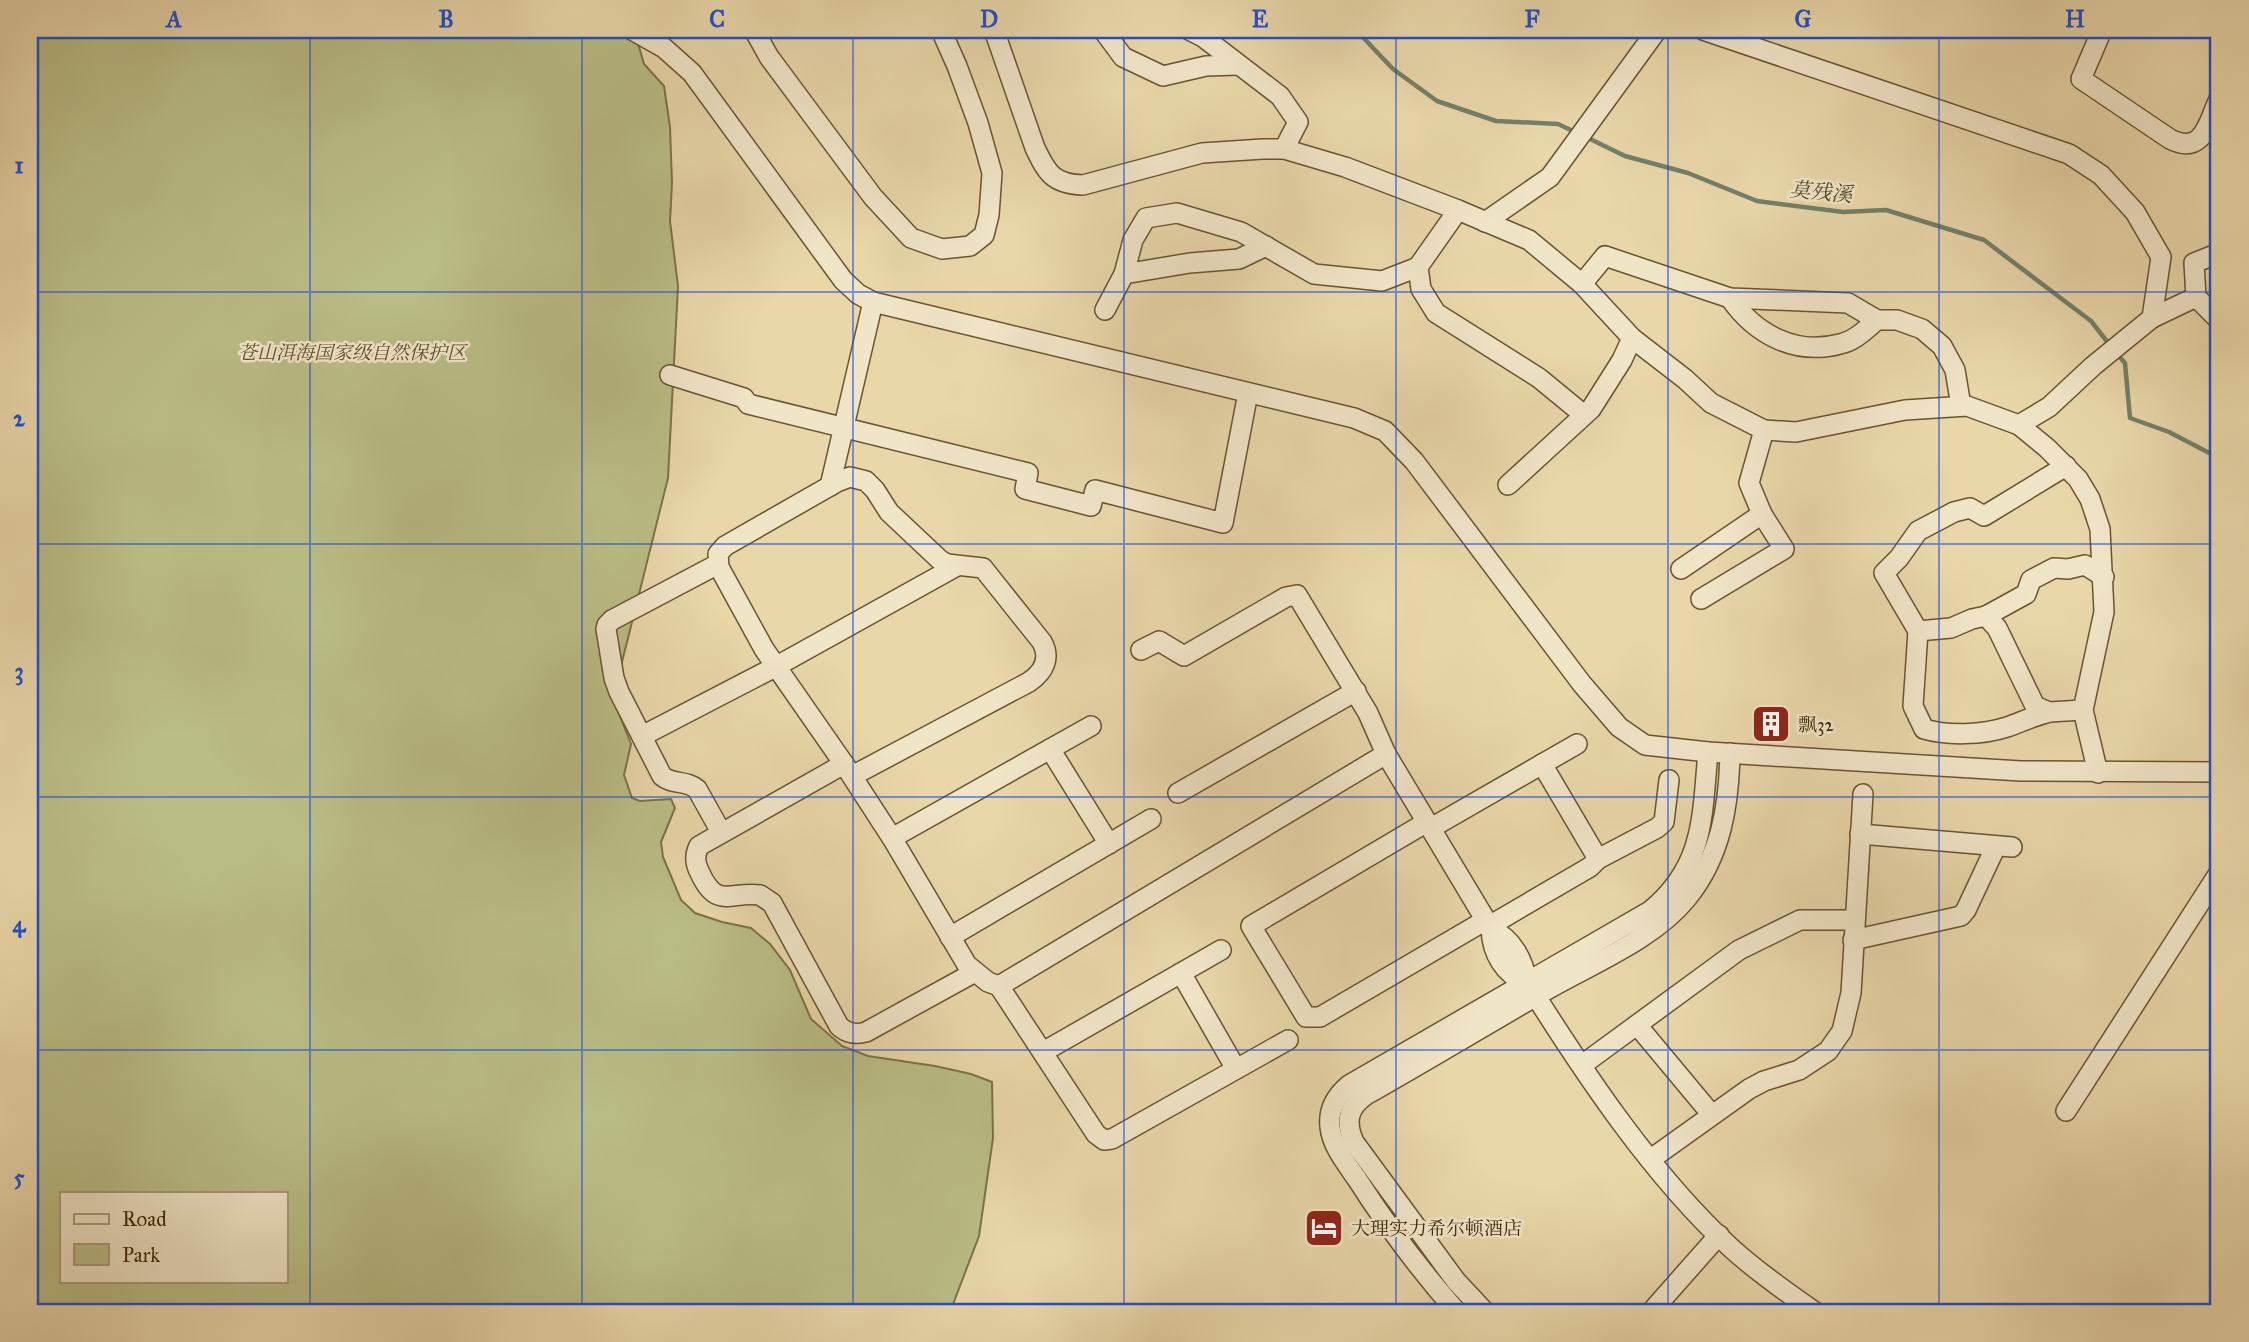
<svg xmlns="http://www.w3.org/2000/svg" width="2249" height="1342" viewBox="0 0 2249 1342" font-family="'IM FELL Great Primer','Noto Serif SC',serif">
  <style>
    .green { fill: #babd86; stroke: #7c7247; stroke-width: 2; fill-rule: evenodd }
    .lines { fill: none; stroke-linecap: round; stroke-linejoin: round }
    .stream { stroke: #738068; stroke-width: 4.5 }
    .minor-casing { stroke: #695430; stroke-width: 22 }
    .minor { stroke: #f1e5c8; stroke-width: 19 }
    .grid { fill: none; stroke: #1d4ed8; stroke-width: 2; stroke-opacity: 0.55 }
    .labels { text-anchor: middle; stroke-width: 5; stroke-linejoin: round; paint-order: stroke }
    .park-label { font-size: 19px; font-style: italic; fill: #5d4d28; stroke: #f1e5c8 }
    .poi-label { font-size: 19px; fill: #3e2808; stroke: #f1e5c8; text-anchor: start }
    .water-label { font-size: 21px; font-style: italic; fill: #544c30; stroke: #f1e5c8 }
    .neatline { fill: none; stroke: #1d4ed8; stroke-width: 2.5 }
    .grid-label { font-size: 23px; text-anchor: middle; font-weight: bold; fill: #1d4ed8 }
  </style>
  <rect width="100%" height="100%" fill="#e9d7aa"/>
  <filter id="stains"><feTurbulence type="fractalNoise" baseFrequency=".00286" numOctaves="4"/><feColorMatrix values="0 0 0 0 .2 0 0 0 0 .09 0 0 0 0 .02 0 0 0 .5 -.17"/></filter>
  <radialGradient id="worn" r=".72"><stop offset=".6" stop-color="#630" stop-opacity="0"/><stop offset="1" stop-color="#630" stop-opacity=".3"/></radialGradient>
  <!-- green -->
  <path class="green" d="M 30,30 L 634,30 L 644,64 L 664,86 L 670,127 L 672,183 L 670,221 L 678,286 L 668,478 L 613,698 L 631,744 L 624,775 L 632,798 L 640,801 L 671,799 L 675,808 L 661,842 L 663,857 L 681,900 L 695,913 L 722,922 L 751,928 L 770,944 L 790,970 L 811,1019 L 842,1046 L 868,1056 L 935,1066 L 971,1074 L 992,1082 L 993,1138 L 979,1236 L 950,1312 L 30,1312 ZM 61,1193 L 285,1193 L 285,1281 L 61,1281 Z"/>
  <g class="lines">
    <!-- stream -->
    <g class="stream">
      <polyline points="1356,30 1393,69 1437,101 1496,121 1558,124 1575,132"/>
      <polyline points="1586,137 1625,156 1688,173 1757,201 1843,212 1886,210 1984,240 2091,321 2109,344"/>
      <polyline points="2117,354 2125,363 2130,418 2169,432 2219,458"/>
    </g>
    <!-- minor casing -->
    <g class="minor-casing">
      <g id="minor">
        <polyline points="632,30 664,48 692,73 843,280 858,294 873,302 1354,418 1385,431 1414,461 1582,684 1619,727 1645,745 1708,752 2021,771 2219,772"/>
        <polyline points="754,30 769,57 873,197 911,238 942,249 970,246 984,235 989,215 992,173 978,123 957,66 941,30"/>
        <path d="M 994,30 L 1035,148 C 1047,173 1053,184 1083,185 L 1202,153 L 1263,149 L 1284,149 L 1345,167 L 1458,210 L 1529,240 L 1582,284 L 1632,338 L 1685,379 L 1711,403 L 1764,430 L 1796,432 L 1905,410 L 1967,406 L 2019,425 L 2047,448 L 2078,479 L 2090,499 L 2100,529 L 2104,612 L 2083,710 L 2098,773"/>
        <polyline points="1103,30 1123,57 1163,76 1206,66 1238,65"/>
        <polyline points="1189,30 1203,37 1280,96 1298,122 1284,149"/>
        <polyline points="1703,30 2069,154 2101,175 2135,212 2161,257 2152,318 2093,366 2049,407 2019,425"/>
        <path d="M 2102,30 L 2081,79 L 2170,139 C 2203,156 2208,123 2219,99"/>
        <polyline points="1458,210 1418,267 1421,289 1436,313 1539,378 1584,415"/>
        <polyline points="1485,222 1550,177 1657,30"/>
        <polyline points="2219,253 2194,263 2196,297 2219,320"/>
        <polyline points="1124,274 1190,263 1239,259 1266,246"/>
        <polyline points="1582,284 1605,256 1730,298 1848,303 1877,320 1897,320 1922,329 1942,346 1955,370 1961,406"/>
        <path d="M 1730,298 C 1755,334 1795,356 1840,344 C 1855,341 1866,329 1877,320"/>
        <polyline points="1105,310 1124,274 1133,240 1146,218 1177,213 1241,232 1314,274 1382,281 1418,267"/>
        <polyline points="2152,318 2196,297"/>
        <polyline points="670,375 744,398 748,404 1028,473 1025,489 1091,506 1095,490 1223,523 1248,393"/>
        <polyline points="2066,466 1984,516 1970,508 1954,512 1918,531 1899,558 1884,573 1918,631 1951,628 1972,619 1986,616 1997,628 2035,706 2049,712 2083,710"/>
        <polyline points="1508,485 1591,409 1622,360 1632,338"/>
        <polyline points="830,486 873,302"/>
        <path d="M 718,564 L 612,620 L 607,625 L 606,629 L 614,678 L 619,692 L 662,776 C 672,785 687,780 697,789 L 721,832"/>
        <polyline points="1681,569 1762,514 1749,483 1764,430"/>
        <polyline points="1701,599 1784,549 1762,514"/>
        <polyline points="1986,616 2026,594 2031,580 2054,568 2068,569 2085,565 2104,577"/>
        <path d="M 1918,631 L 1913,706 L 1924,729 C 1947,736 1983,735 2007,727 C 2021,722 2034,716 2049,712"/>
        <path d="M 1141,650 L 1159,641 L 1184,656 L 1286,597 L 1297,595 L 1368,713 L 1386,754 L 1491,929 C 1513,939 1524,961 1527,983 C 1504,975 1492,953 1491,929"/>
        <polyline points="642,736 775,667 957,566"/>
        <polyline points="1050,749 1109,844"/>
        <path d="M 844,764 L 699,846 C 694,856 695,864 700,873 C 717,910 730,891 760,895 L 772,903 L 839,1026 C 846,1033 856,1035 866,1032 L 975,972"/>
        <polyline points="1542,764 1598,859"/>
        <path d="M 852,776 L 1029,682 C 1044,672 1051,658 1042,642 L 983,568 L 947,564 L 940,560 L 889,512 L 875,490 L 866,481 L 850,477 L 837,482 L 725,546 L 718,554 L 719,567 L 764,649 L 844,764 L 892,838 L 967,965 L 988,982 L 999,986 L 1096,1134 L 1104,1140 L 1112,1139 L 1288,1040"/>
        <polyline points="1178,793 1356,691"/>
        <polyline points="1427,822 1251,926 1306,1017 1320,1017 1486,920"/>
        <polyline points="1431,828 1577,744"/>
        <polyline points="1860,834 2012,847"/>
        <polyline points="892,838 1091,726"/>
        <polyline points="1489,926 1590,867 1598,859 1657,828 1664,822 1669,780"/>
        <polyline points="950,937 1151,819"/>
        <polyline points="1853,940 1961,916 1966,910 1996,846"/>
        <polyline points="1181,973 1236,1069"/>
        <polyline points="999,986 1386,754"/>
        <path d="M 1530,987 C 1586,1076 1653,1176 1730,1247 C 1756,1271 1786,1292 1815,1312"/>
        <polyline points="1637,1025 1712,1115"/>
        <polyline points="1043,1052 1221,950"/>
        <polyline points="1582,1065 1739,950 1800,920 1854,920"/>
        <polyline points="2066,1111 2219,873"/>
        <polyline points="1651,1159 1749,1089 1764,1081 1799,1070 1828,1051 1842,1031 1851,993 1863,794"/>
        <path d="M 1457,1312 C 1420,1270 1387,1226 1357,1179 C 1346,1163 1332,1146 1330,1127 C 1328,1109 1337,1095 1349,1085 L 1650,911 C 1705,866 1702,816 1708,752"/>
        <path d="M 1485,1312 L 1456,1281 L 1354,1142 C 1345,1122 1348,1107 1366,1095 C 1428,1060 1489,1023 1550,988 C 1594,963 1655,938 1687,898 C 1721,856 1729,806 1730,753"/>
        <polyline points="1651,1312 1719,1235"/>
      </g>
    </g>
    <!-- minor -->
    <use href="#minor" class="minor"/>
  </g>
  <!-- grid -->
  <path class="grid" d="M 310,30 L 310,1312M 582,30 L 582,1312M 853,30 L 853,1312M 1124,30 L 1124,1312M 1396,30 L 1396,1312M 1668,30 L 1668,1312M 1939,30 L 1939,1312M 30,292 L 2219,292M 30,544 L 2219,544M 30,797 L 2219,797M 30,1050 L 2219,1050"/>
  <!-- icons -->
  <defs>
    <g id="building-square" transform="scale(2.0125)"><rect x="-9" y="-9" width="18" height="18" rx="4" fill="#8f2418" stroke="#f1e5c8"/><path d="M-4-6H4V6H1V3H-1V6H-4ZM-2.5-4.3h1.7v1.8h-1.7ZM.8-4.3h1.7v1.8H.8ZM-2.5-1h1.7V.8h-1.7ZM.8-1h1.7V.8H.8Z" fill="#fff"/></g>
    <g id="hotel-square" transform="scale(2.0125)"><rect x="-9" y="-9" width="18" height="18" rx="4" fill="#8f2418" stroke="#f1e5c8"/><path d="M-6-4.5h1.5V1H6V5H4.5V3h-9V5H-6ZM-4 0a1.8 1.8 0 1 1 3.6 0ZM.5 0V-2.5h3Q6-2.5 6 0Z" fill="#fff"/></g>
  </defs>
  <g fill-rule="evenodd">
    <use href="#building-square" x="1771" y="724"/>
    <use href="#hotel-square" x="1324" y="1228"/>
  </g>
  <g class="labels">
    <!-- park labels -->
    <g class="park-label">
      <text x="352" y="359">苍山洱海国家级自然保护区</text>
    </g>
    <!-- poi labels -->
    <g class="poi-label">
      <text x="1798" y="731">飘32</text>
      <text x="1351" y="1235">大理实力希尔顿酒店</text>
    </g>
    <!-- water labels -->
    <g class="water-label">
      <text transform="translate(1821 192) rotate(5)" y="7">莫残溪</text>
    </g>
  </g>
  <!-- margin -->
  <rect width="2249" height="1342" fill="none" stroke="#e9d7aa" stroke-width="77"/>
  <!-- legend -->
  <rect x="60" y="1192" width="228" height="91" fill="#f1e5c8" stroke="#a9997b" stroke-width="2"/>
  <rect x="74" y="1214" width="35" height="10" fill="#f1e5c8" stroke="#a9997b" stroke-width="2"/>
  <text x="122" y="1226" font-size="21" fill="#3e2808">Road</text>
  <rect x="74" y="1244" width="35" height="21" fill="#babd86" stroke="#a9997b" stroke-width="2"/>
  <text x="122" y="1262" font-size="21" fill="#3e2808">Park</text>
  <rect x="38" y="38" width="2172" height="1266" class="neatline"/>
  <g class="grid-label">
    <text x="174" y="27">A</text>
    <text x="446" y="27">B</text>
    <text x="717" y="27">C</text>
    <text x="989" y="27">D</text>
    <text x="1260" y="27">E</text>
    <text x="1532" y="27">F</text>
    <text x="1803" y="27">G</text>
    <text x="2075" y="27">H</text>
    <text x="19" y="173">1</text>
    <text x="19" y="426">2</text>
    <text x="19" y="679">3</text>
    <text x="19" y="932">4</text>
    <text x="19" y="1185">5</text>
  </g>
  <rect width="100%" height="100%" filter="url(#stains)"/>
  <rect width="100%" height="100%" fill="url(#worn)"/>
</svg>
